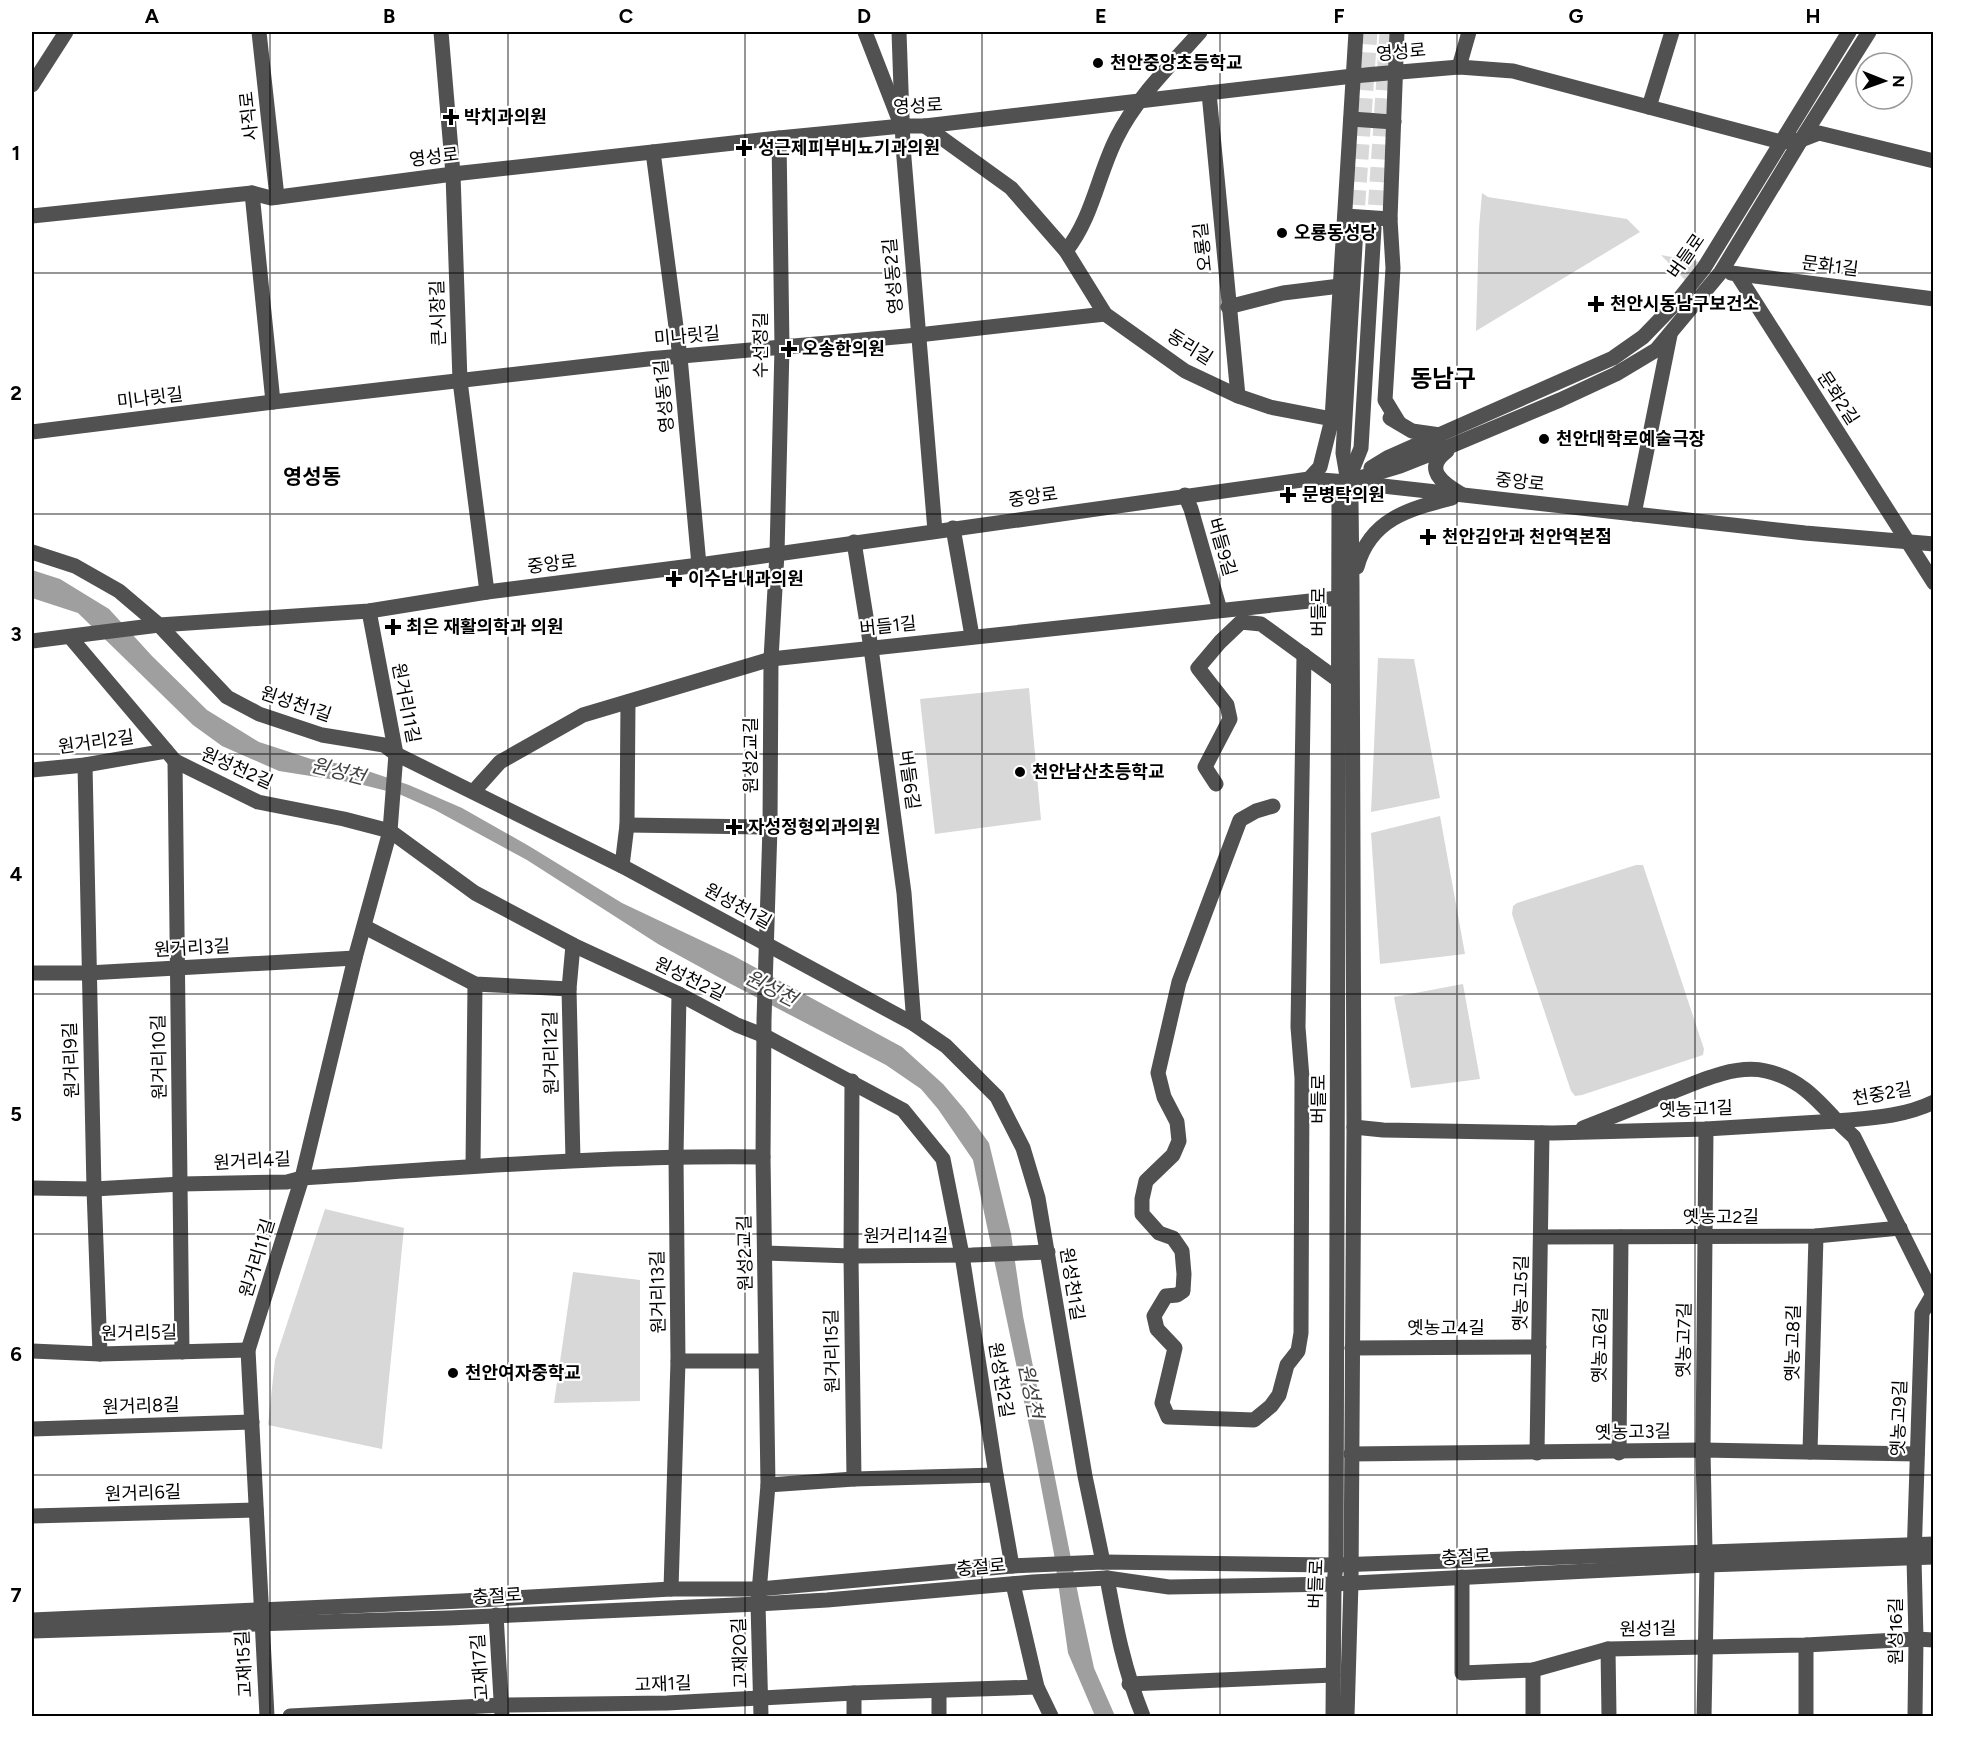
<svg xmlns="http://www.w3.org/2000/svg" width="1965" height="1748" viewBox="0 0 1965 1748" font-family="Figtree,'Noto Sans KR',sans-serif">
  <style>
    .green { fill: #d8d8d8 }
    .water { fill: #9f9f9f }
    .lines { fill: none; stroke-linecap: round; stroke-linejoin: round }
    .minor-tunnel { stroke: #d9d9d9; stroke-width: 15; stroke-dasharray: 15 8; stroke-linecap: butt }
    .minor { stroke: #515151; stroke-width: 15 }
    .grid { fill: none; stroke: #000; stroke-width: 1.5; stroke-opacity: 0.55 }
    .poi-dot { fill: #000; stroke: #fff; stroke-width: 2 }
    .labels { text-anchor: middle; stroke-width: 4.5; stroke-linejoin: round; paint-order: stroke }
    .street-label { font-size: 18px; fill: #000; stroke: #fff }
    .poi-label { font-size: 18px; font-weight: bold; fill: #000; stroke: #fff; text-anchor: start }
    .water-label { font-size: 20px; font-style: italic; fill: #404040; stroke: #fff }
    .quarter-label { font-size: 21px; font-weight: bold; fill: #000; stroke: #fff }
    .district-label { font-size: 24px; font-weight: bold; fill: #000; stroke: #fff }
    .neatline { fill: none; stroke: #000; stroke-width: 2 }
    .grid-label { font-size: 20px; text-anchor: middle; font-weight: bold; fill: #000 }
  </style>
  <rect width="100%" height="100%" fill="#fff"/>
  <!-- green -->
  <g class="green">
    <polygon points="1482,193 1488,197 1627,219 1640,232 1476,331 1479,228"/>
    <polygon points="1661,255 1706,263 1690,285"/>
    <polygon points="1378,658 1414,659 1440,798 1371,812"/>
    <polygon points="1029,688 1041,820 935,834 920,699"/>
    <polygon points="1440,816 1465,954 1380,964 1371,833"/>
    <polygon points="1636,865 1643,865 1704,1049 1703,1055 1582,1095 1575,1096 1571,1091 1512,914 1513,906 1517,903"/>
    <polygon points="1463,984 1480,1079 1411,1088 1394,997"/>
    <polygon points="325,1209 404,1228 382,1449 268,1425 275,1360"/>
    <polygon points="573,1272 640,1280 640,1401 554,1403"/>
  </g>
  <!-- water -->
  <polygon class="water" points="32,570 60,579 109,609 152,656 207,710 259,742 311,759 353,766 409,785 462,808 529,846 622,903 734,956 902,1047 943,1084 965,1110 989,1143 1011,1234 1023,1316 1079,1599 1094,1668 1115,1716 1095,1716 1068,1653 1054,1554 1033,1444 973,1160 938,1109 921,1089 886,1065 731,984 658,944 527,860 435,810 399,794 355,783 279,771 222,746 193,725 78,613 32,598"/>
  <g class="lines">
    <!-- minor-tunnel -->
    <g class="minor-tunnel">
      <polyline points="1356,228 1370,32"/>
      <polyline points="1374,228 1387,32"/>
    </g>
    <!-- minor -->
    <g class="minor">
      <polyline points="259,32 277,197"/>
      <polyline points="441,32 453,174 460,381 487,592"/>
      <polyline points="865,32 898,117"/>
      <polyline points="899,32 903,146 935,531"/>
      <polyline points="1397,32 1390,219 1393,268 1385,400 1399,423"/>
      <polyline points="1459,67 1469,32"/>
      <polyline points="32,85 66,32"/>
      <polyline points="1209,93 1238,396"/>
      <polyline points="1649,107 1672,32"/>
      <polyline points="1351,119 1394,122"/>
      <polyline points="925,126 1011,188 1066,251 1105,314 1185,371 1238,396 1270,407 1332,419"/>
      <polyline points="653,152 680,357 699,565"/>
      <polyline points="252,193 273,402"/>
      <polyline points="32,216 252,193 271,198 453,174 779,138 902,126 925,126 1353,76 1459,67 1513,71 1781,142 1801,140 1819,133 1934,161"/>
      <polyline points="1345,216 1390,219"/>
      <path d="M 1066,251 C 1093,217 1098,174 1117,137 C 1137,97 1171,65 1200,32"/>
      <polyline points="1731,273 1934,299"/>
      <polyline points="1737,274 1934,583"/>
      <polyline points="1228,307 1283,293 1340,286"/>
      <polyline points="1390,418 1412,431 1440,435"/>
      <polyline points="32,432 273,402 648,359 918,335 1105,314"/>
      <path d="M 1447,451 C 1423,469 1442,483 1461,494"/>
      <polyline points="1371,468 1389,457 1613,358 1643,337 1676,303 1704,268 1849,32"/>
      <polyline points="1309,479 1320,467 1332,419 1356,32"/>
      <polyline points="1353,480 1400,466 1453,445 1560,400 1616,374 1656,350 1721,272 1801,140 1869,32"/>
      <polyline points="1185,495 1191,509 1220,610"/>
      <polyline points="1634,514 1670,335"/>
      <polyline points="953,528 972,636"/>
      <polyline points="854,542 871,648 904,893 914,1024"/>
      <polyline points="32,552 75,566 119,591 159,625 227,697 259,714 322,735 384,745 396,754 622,866 914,1024 946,1046 997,1097 1023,1148 1038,1198 1085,1476 1103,1562"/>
      <path d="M 1357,567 C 1370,519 1409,509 1452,498"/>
      <polyline points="70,637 175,761 258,802 344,819 390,831 475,893 573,945 679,994 737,1025 765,1036 903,1110 943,1159 962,1255 996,1475 1012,1566"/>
      <polyline points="32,641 159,625 369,611 487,592 699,565 1309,479 1347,482 1805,533 1934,544"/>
      <polyline points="175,761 182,1352"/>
      <polyline points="85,765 94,1189 100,1354"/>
      <polyline points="32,770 85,765 166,751"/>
      <polyline points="1216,784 1205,767 1230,719 1227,705 1198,668 1220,642 1241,622 1261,624 1338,680"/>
      <polyline points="474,791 500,762 583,715 771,659 1338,598"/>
      <polyline points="1273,806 1256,811 1240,820 1179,982 1158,1073 1164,1097 1177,1122 1179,1141 1173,1155 1146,1181 1142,1199 1142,1214 1159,1233 1173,1238 1182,1251 1184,1274 1183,1291 1177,1295 1166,1296 1154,1316 1157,1329 1175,1348 1162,1403 1168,1417 1254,1420 1271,1406 1279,1395 1287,1365 1298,1351 1301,1333 1302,1078 1298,1027 1304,655"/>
      <polyline points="627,825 770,827"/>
      <polyline points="622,866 627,825 628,702"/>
      <polyline points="365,927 475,984 569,989"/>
      <polyline points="573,945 569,989 573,1160"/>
      <polyline points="32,973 88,973 355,958"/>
      <polyline points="852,1081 851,1256 854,1479"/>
      <polyline points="1354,1127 1383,1130 1553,1133 1706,1129 1837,1121 1854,1137 1934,1297"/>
      <path d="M 1583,1128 C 1609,1118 1634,1108 1660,1097 C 1691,1085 1733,1063 1766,1071 C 1798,1078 1816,1098 1837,1121 C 1870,1118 1903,1117 1934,1102"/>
      <polyline points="473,1166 475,984"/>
      <path d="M 32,1188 L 94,1189 L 181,1184 L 287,1182 L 302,1178 C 456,1168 609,1155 763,1157"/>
      <polyline points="1541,1237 1816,1236 1900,1228"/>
      <polyline points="765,1253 851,1256 972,1255 1048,1252"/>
      <polyline points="1352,1348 1539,1347"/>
      <polyline points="32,1351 100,1354 248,1350"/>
      <polyline points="678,1361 765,1361"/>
      <polyline points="32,1429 252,1422"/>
      <polyline points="1810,1452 1816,1236"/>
      <polyline points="1537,1453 1542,1133"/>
      <polyline points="1619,1453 1621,1237"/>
      <polyline points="1351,1454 1703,1450 1917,1454"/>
      <polyline points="768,1485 854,1479 996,1475"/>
      <polyline points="32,1516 256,1510"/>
      <polyline points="1705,1551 1703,1450 1706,1129"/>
      <polyline points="1462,1577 1462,1673 1533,1670 1608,1649 1806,1645 1916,1639 1934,1640"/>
      <path d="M 1107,1578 C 1116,1627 1124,1670 1143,1716"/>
      <polyline points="1013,1584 1037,1687 1051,1716"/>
      <polyline points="671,1589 678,1361 676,1156 679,994"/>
      <polyline points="496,1615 502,1716"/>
      <polyline points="32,1620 462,1601 671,1589 759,1589 1012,1566 1103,1562 1336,1565 1934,1544"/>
      <polyline points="32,1631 449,1618 758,1604 827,1600 1033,1582 1107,1578 1169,1587 1334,1584 1707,1565 1934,1557"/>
      <polyline points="1806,1645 1806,1716"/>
      <polyline points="1608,1649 1609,1716"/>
      <polyline points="1129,1684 1333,1675"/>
      <polyline points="939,1691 939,1716"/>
      <polyline points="267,1716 248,1350 302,1178 355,958 390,831 396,754 369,611"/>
      <polyline points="290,1716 502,1705 667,1703 854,1693 1037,1687"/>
      <polyline points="761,1716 758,1604 768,1485 763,1157 764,1020 770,827 771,659 777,553 782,347 779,138"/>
      <polyline points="854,1716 854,1693"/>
      <polyline points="1333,1716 1334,1584 1336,1565 1339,503 1361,448 1374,228"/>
      <polyline points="1347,1716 1351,1583 1354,1127 1352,585 1351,500 1343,453 1356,228"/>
      <polyline points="1533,1716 1533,1670"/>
      <polyline points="1704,1716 1707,1565"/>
      <polyline points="1915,1716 1916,1639 1914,1558 1922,1313 1932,1296"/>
    </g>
  </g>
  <!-- grid -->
  <path class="grid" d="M 270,32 L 270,1716M 508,32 L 508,1716M 745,32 L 745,1716M 982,32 L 982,1716M 1220,32 L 1220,1716M 1457,32 L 1457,1716M 1695,32 L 1695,1716M 32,273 L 1934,273M 32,514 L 1934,514M 32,754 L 1934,754M 32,994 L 1934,994M 32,1234 L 1934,1234M 32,1475 L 1934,1475"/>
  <!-- markers -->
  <g class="poi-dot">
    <circle cx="1098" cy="63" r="6"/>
    <path d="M448 108h6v6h6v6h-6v6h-6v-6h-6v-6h6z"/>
    <path d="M741 139h6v6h6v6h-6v6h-6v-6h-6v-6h6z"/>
    <circle cx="1282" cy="233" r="6"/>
    <path d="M1593 295h6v6h6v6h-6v6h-6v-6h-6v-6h6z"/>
    <path d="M786 340h6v6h6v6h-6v6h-6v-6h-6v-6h6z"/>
    <circle cx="1544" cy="439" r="6"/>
    <path d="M1285 486h6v6h6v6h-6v6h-6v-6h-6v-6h6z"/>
    <path d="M1425 528h6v6h6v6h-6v6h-6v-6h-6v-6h6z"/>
    <path d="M671 570h6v6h6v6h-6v6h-6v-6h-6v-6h6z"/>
    <path d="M390 618h6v6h6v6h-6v6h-6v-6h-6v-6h6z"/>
    <circle cx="1020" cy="772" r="6"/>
    <path d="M731 818h6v6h6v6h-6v6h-6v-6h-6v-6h6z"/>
    <circle cx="453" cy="1373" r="6"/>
  </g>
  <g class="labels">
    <!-- street labels -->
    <g class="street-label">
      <text transform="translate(1401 52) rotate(-5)" y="6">영성로</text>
      <text transform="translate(918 106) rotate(-3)" y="6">영성로</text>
      <text transform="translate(249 116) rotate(-96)" y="6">사직로</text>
      <text transform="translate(434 157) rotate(-7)" y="6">영성로</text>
      <text transform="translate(1203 247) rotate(-96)" y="6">오룡길</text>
      <text transform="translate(1686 256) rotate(-55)" y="6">버들로</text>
      <text transform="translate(1830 266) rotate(7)" y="6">문화1길</text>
      <text transform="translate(893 276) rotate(-95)" y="6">영성동2길</text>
      <text transform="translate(438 313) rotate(-92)" y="6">큰시장길</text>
      <text transform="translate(687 336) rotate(-5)" y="6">미나릿길</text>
      <text transform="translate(761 345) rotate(-90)" y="6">수선정길</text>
      <text transform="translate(1190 347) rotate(32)" y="6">동리길</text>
      <text transform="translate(664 396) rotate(-95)" y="6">영성동1길</text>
      <text transform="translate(150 398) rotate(-7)" y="6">미나릿길</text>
      <text transform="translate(1838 398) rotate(57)" y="6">문화2길</text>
      <text transform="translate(1520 482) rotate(6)" y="6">중앙로</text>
      <text transform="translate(1033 497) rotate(-8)" y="6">중앙로</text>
      <text transform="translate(1222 547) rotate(74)" y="6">버들9길</text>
      <text transform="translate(552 564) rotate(-7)" y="6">중앙로</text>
      <text transform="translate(1319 612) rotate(-90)" y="6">버들로</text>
      <text transform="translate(888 626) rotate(-6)" y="6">버들1길</text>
      <text transform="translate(406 703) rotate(79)" y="6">원거리11길</text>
      <text transform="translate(296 704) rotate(19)" y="6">원성천1길</text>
      <text transform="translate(96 742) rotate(-8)" y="6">원거리2길</text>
      <text transform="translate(751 755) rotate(-90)" y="6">원성2교길</text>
      <text transform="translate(237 768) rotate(24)" y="6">원성천2길</text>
      <text transform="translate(909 780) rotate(82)" y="6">버들6길</text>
      <text transform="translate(738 906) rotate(29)" y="6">원성천1길</text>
      <text transform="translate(192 948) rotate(-3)" y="6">원거리3길</text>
      <text transform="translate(690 979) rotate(26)" y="6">원성천2길</text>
      <text transform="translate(551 1053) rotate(-91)" y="6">원거리12길</text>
      <text transform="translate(159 1057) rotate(-91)" y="6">원거리10길</text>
      <text transform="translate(71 1060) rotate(-92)" y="6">원거리9길</text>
      <text transform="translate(1882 1094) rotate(-10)" y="6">천중2길</text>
      <text transform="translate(1319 1099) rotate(-90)" y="6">버들로</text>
      <text transform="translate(1696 1109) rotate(-2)" y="6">옛농고1길</text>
      <text transform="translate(252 1161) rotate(-3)" y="6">원거리4길</text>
      <text x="1721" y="1223">옛농고2길</text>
      <text x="906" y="1242">원거리14길</text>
      <text transform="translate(745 1253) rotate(-91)" y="6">원성2교길</text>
      <text transform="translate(257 1258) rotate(-73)" y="6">원거리11길</text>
      <text transform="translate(1072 1284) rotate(81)" y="6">원성천1길</text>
      <text transform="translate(658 1292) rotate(-91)" y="6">원거리13길</text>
      <text transform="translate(1521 1293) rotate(-89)" y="6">옛농고5길</text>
      <text x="1446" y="1334">옛농고4길</text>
      <text transform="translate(139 1333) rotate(-1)" y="6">원거리5길</text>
      <text transform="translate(1684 1340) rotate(-89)" y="6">옛농고7길</text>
      <text transform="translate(1793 1343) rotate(-89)" y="6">옛농고8길</text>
      <text transform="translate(1600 1345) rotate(-89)" y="6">옛농고6길</text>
      <text transform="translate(832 1351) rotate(-91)" y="6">원거리15길</text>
      <text transform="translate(1001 1380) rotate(81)" y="6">원성천2길</text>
      <text transform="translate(141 1406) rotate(-2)" y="6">원거리8길</text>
      <text transform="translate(1899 1418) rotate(-88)" y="6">옛농고9길</text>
      <text transform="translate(1633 1432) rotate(-1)" y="6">옛농고3길</text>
      <text transform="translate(143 1493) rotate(-2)" y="6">원거리6길</text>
      <text transform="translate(1466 1557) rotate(-3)" y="6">충절로</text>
      <text transform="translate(981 1567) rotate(-5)" y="6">충절로</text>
      <text transform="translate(1316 1584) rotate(-88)" y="6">버들로</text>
      <text transform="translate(497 1596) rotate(-3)" y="6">충절로</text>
      <text transform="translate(1648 1629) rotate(-1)" y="6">원성1길</text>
      <text transform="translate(1896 1631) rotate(-90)" y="6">원성16길</text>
      <text transform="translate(740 1653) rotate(-92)" y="6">고재20길</text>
      <text transform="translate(244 1664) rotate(-93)" y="6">고재15길</text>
      <text transform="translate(480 1667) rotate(-94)" y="6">고재17길</text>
      <text transform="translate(663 1684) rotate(-2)" y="6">고재1길</text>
    </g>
    <!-- poi labels -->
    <g class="poi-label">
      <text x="1110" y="69">천안중앙초등학교</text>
      <text x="464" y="123">박치과의원</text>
      <text x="758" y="154">성근제피부비뇨기과의원</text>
      <text x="1294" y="239">오룡동성당</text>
      <text x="1610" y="310">천안시동남구보건소</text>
      <text x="802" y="355">오송한의원</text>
      <text x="1556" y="445">천안대학로예술극장</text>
      <text x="1302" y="501">문병탁의원</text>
      <text x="1442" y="543">천안김안과 천안역본점</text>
      <text x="688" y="585">이수남내과의원</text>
      <text x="406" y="633">최은 재활의학과 의원</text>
      <text x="1032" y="778">천안남산초등학교</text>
      <text x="748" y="833">자성정형외과의원</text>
      <text x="465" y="1379">천안여자중학교</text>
    </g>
    <!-- water labels -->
    <g class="water-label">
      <text transform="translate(338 771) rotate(14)" y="7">원성천</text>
      <text transform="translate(771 988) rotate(27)" y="7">원성천</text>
      <text transform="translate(1031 1391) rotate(79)" y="7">원성천</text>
    </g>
    <!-- quarter labels -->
    <g class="quarter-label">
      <text x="312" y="484">영성동</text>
    </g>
    <!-- district labels -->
    <g class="district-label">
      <text x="1443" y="387">동남구</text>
    </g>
  </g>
  <!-- border -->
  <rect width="1965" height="1748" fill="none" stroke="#ffffff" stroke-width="66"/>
  <!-- north arrow -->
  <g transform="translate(1884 81) rotate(91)"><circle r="28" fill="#ffffff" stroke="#999999" stroke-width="1.5"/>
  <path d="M0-4.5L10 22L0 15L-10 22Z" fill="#000000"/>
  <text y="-9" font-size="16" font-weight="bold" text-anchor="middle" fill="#000000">N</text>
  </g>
  <rect x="33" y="33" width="1899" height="1682" class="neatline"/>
  <g class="grid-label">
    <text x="152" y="23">A</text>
    <text x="389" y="23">B</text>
    <text x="626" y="23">C</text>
    <text x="864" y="23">D</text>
    <text x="1101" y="23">E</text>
    <text x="1339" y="23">F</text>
    <text x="1576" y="23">G</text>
    <text x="1813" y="23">H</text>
    <text x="16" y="160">1</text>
    <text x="16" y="400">2</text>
    <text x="16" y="641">3</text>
    <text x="16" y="881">4</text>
    <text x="16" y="1121">5</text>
    <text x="16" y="1361">6</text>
    <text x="16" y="1602">7</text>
  </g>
</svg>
